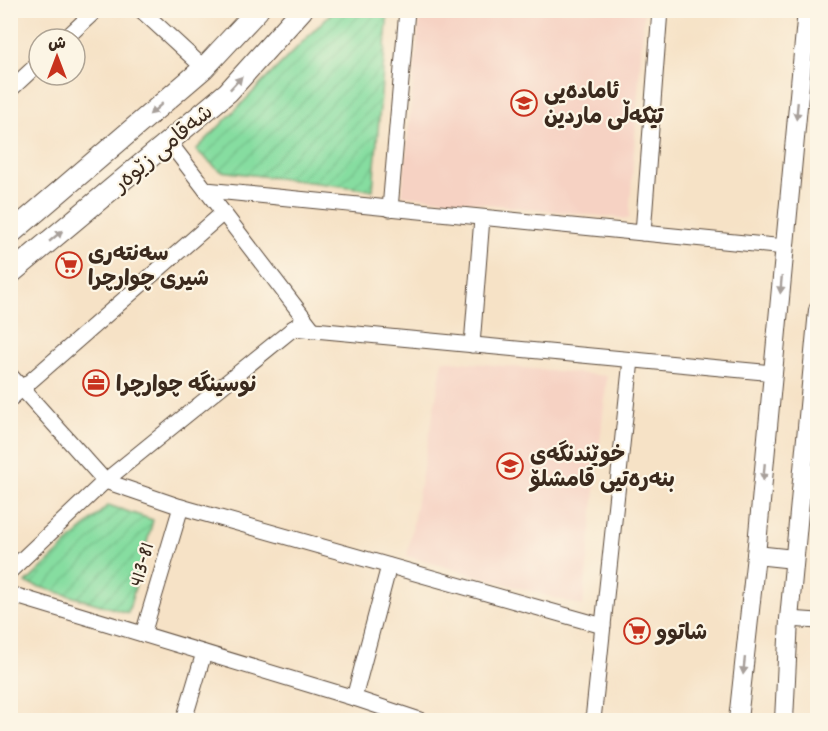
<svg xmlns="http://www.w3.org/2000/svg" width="828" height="731" viewBox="0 0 828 731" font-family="Dekko,'Playpen Sans Arabic',sans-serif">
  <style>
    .built { fill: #f6d2c3 }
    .garden { fill: url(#garden-furrows); stroke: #60845f; stroke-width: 1.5 }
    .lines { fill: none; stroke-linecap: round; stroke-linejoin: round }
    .minor-casing { stroke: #574637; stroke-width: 17 }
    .tertiary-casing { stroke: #574637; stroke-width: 20 }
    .secondary-casing { stroke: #574637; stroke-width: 23 }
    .minor { stroke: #fff; stroke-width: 15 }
    .tertiary { stroke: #fff; stroke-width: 18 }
    .secondary { stroke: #fff; stroke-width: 21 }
    .oneway { fill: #a79f9a }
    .labels { text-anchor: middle; stroke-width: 4.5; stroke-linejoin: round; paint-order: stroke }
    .poi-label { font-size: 22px; font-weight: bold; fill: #3b2a1e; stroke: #fcf5e5; text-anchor: start }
    .street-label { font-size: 22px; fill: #3b2a1e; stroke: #fcf5e5 }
  </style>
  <defs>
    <pattern id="garden-furrows" width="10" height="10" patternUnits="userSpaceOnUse" patternTransform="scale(1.5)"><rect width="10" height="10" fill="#86dda0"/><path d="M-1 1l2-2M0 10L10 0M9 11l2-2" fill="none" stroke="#75be89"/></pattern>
  </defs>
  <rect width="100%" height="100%" fill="#fcf5e5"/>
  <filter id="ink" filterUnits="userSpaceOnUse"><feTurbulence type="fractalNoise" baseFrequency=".0167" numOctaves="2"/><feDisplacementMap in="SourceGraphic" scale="12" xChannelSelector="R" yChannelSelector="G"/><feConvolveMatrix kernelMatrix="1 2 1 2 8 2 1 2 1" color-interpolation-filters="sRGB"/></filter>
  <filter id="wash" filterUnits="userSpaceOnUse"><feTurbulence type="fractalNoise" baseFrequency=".008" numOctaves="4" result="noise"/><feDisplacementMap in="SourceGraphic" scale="24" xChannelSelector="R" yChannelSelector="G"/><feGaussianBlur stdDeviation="1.35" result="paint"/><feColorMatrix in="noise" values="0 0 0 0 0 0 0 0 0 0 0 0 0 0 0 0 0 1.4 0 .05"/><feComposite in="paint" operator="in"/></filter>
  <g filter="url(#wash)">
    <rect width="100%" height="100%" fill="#f6e2c6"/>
    <!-- built -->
    <g class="built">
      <polygon points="420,11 644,11 629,219 402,195"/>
      <polygon points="443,360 607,376 583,606 407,556"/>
    </g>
    <!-- garden -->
    <g class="garden">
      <polygon points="334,10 388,11 373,190 220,171 196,150"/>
      <polygon points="108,505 153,520 128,613 26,583"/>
    </g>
  </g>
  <g filter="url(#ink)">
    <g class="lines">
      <!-- minor casing -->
      <g class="minor-casing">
        <g id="minor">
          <polyline points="141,10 204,68"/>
          <polyline points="65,39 96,10"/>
          <polyline points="10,90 39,63"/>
          <polyline points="169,142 311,327"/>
          <polyline points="206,190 785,247"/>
          <polyline points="390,209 407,10"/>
          <polyline points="643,233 660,10"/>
          <polyline points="293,328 773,373"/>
          <polyline points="472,345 482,218"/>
          <polyline points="10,375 105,481 181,507 603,626"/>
          <polyline points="10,399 223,213"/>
          <polyline points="10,571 105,481 300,323"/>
          <polyline points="10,594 354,698 420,720"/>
          <polyline points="789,619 818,621"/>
          <polyline points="143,634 181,507"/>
          <polyline points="354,698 389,566"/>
          <polyline points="184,720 204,653"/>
          <polyline points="593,720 631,360"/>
        </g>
      </g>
      <!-- tertiary casing -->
      <g class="tertiary-casing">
        <g id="tertiary">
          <polyline points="756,555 794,559"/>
          <polyline points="738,720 756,555 807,10"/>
          <polyline points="784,720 789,619 818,310"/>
        </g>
      </g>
      <!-- secondary casing -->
      <g class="secondary-casing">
        <g id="secondary">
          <polyline points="10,234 204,68 258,10"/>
          <polyline points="10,274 228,92 302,10"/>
        </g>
      </g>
      <!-- minor -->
      <use href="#minor" class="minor"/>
      <!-- tertiary -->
      <use href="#tertiary" class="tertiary"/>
      <!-- secondary -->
      <use href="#secondary" class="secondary"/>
    </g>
    <!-- one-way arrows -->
    <defs><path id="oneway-solid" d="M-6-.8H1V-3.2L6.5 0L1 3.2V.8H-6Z" transform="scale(1.5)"/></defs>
    <g class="oneway">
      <use href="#oneway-solid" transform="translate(236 83) rotate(-47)"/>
      <use href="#oneway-solid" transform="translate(156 109) rotate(139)"/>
      <use href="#oneway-solid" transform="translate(797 111) rotate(95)"/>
      <use href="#oneway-solid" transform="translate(56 236) rotate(-40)"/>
      <use href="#oneway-solid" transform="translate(781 285) rotate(95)"/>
      <use href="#oneway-solid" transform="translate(764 472) rotate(95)"/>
      <use href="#oneway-solid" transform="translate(744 666) rotate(96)"/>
    </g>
  </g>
  <!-- icons -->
  <defs>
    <g id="school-ring" transform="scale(1.35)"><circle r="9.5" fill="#fcf5e5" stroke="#c8321e" stroke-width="1.5"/><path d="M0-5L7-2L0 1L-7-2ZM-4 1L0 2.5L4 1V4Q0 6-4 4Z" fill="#c8321e"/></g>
    <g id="supermarket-ring" transform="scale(1.35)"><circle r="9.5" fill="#fcf5e5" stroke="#c8321e" stroke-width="1.5"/><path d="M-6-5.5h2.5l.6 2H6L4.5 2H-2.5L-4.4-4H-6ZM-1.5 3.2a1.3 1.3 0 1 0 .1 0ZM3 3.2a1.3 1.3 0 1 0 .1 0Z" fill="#c8321e"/></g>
    <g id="office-ring" transform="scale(1.35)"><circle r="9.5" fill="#fcf5e5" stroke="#c8321e" stroke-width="1.5"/><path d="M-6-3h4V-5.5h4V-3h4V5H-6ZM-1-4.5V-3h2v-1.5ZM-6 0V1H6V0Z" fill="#c8321e"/></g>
  </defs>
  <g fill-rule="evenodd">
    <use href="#school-ring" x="524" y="103"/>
    <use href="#supermarket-ring" x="69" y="265"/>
    <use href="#office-ring" x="96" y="383"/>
    <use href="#school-ring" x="510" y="466"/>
    <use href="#supermarket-ring" x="637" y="631"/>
  </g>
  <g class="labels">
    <!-- poi labels -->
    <g class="poi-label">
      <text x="544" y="98">ئامادەیی<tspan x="544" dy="25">تێکەڵی ماردین</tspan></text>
      <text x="88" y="260">سەنتەری<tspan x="88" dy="25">شیری چوارچرا</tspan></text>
      <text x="116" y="391">نوسینگە چوارچرا</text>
      <text x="530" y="461">خوێندنگەی<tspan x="530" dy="25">بنەرەتیی قامشلۆ</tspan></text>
      <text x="656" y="639">شاتوو</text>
    </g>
    <!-- street labels -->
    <g class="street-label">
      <text transform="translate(162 147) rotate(-40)" y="8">شەقامی زێوەر</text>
      <text transform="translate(140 564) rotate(-74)" y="8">413-81</text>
    </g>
  </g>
  <!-- margin -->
  <rect width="828" height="731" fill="none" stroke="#fcf5e5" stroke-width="36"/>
  <!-- north arrow -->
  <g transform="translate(57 57)"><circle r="28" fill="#fcf5e5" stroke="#afa495" stroke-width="1.5"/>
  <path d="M0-4.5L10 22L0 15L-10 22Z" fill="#c8321e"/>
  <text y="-9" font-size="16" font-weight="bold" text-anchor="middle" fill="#3b2a1e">ش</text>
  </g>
</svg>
